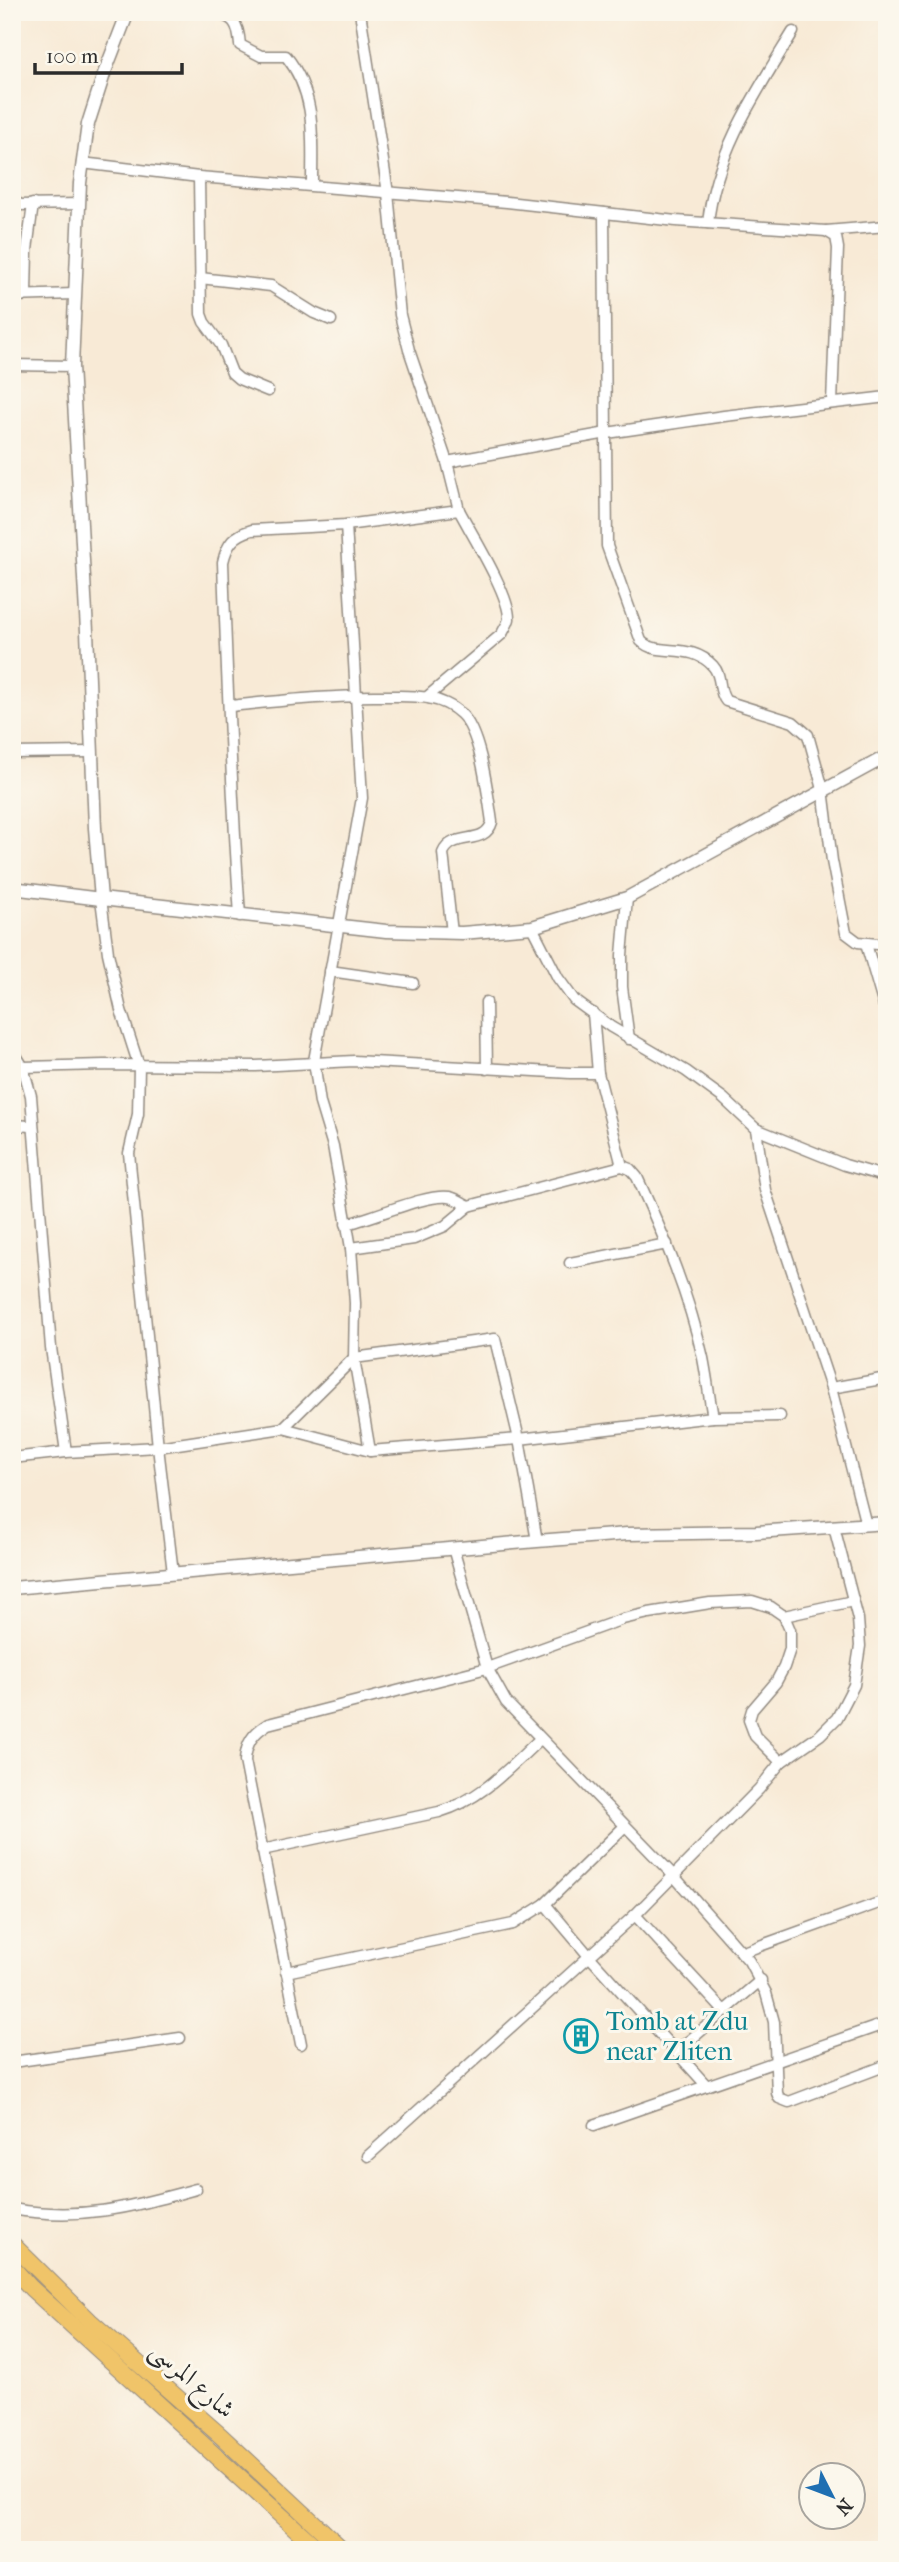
<svg xmlns="http://www.w3.org/2000/svg" width="899" height="2562" viewBox="0 0 899 2562" font-family="'IM FELL French Canon',Amiri,serif">
  <style>
    .lines { fill: none; stroke-linecap: round; stroke-linejoin: round }
    .minor-casing { stroke: #928a80; stroke-width: 13 }
    .tertiary-casing { stroke: #928a80; stroke-width: 15 }
    .primary-casing { stroke: #928a80; stroke-width: 18 }
    .minor { stroke: #fff; stroke-width: 10 }
    .tertiary { stroke: #fff; stroke-width: 12 }
    .primary { stroke: #f0c469; stroke-width: 16 }
    .labels { text-anchor: middle; stroke-width: 6; stroke-linejoin: round; paint-order: stroke }
    .culture-label { font-size: 26px; fill: #0d838f; stroke: #fbf7ec; text-anchor: start }
    .street-label { font-size: 26px; fill: #2b2b2b; stroke: #fbf7ec }
  </style>
  <rect width="100%" height="100%" fill="#fbf7ec"/>
  <filter id="ink" filterUnits="userSpaceOnUse"><feTurbulence type="fractalNoise" baseFrequency=".0143" numOctaves="2"/><feDisplacementMap in="SourceGraphic" scale="14" xChannelSelector="R" yChannelSelector="G"/><feConvolveMatrix kernelMatrix="1 2 1 2 8 2 1 2 1" color-interpolation-filters="sRGB"/></filter>
  <filter id="wash" filterUnits="userSpaceOnUse"><feTurbulence type="fractalNoise" baseFrequency=".00686" numOctaves="4" result="noise"/><feDisplacementMap in="SourceGraphic" scale="28" xChannelSelector="R" yChannelSelector="G"/><feGaussianBlur stdDeviation="1.57" result="paint"/><feColorMatrix in="noise" values="0 0 0 0 0 0 0 0 0 0 0 0 0 0 0 0 0 1.4 0 .05"/><feComposite in="paint" operator="in"/></filter>
  <g filter="url(#wash)">
    <rect width="100%" height="100%" fill="#f8ead6"/>
  </g>
  <g filter="url(#ink)">
    <g class="lines">
      <!-- minor casing -->
      <g class="minor-casing">
        <g id="minor">
          <path d="M 211,12 C 234,17 238,21 240,45 L 261,56 L 286,56 C 317,95 312,137 312,184"/>
          <polyline points="82,163 199,177 507,202 676,221 826,231 836,237 838,248 832,403"/>
          <polyline points="199,177 201,314 204,322 221,345 232,373 239,379 268,391"/>
          <polyline points="12,192 14,201 20,205 79,204"/>
          <path d="M 604,213 L 607,546 L 641,641 C 658,658 690,641 713,666 C 723,677 717,690 726,701 L 793,722 L 808,735 L 823,789 L 832,861 L 846,933 L 858,942 L 887,945"/>
          <path d="M 708,223 C 715,153 757,91 793,32"/>
          <polyline points="826,231 887,226"/>
          <polyline points="200,278 271,286 314,313 331,320"/>
          <polyline points="26,294 27,250 33,204"/>
          <polyline points="12,296 74,294"/>
          <polyline points="12,365 72,366"/>
          <polyline points="447,462 607,433 724,416 887,397"/>
          <path d="M 427,697 L 502,634 C 504,629 508,624 509,619 C 510,595 471,533 459,510"/>
          <path d="M 230,706 C 281,701 333,695 385,696 C 399,696 414,695 428,698 C 440,700 453,706 461,714 C 481,732 488,796 492,822 C 485,847 453,830 443,853 L 452,933"/>
          <polyline points="12,753 91,752"/>
          <polyline points="627,898 622,955 622,987 629,1039"/>
          <polyline points="101,899 108,953 121,1010 139,1066 138,1114 129,1153 158,1447 173,1573"/>
          <path d="M 240,916 C 232,798 227,680 223,562 C 227,544 234,535 252,530 L 346,525 L 459,510 L 447,462 L 409,350 L 400,315 L 388,193 L 360,12"/>
          <polyline points="532,927 558,978 574,1000 611,1027 686,1071 723,1098 756,1129 765,1190 831,1388 866,1525"/>
          <polyline points="866,944 887,1016"/>
          <polyline points="330,971 413,983"/>
          <polyline points="486,1002 487,1069"/>
          <polyline points="12,1049 23,1067 31,1096 51,1348 66,1452 158,1447 283,1428 370,1451 354,1358 355,1303 351,1248 333,1146 320,1103 314,1061 362,798 346,525"/>
          <polyline points="23,1067 104,1065 256,1066 354,1061 570,1073 598,1073 593,1013"/>
          <polyline points="598,1073 622,1166"/>
          <polyline points="12,1125 32,1126"/>
          <polyline points="756,1129 845,1165 887,1177"/>
          <path d="M 346,1224 C 374,1218 424,1194 449,1197 C 456,1198 463,1203 469,1206"/>
          <path d="M 351,1248 L 414,1239 L 445,1226 L 469,1206 L 622,1166 L 630,1169 L 637,1177 C 664,1236 689,1295 703,1358 C 707,1378 709,1397 713,1417"/>
          <polyline points="570,1263 667,1244"/>
          <polyline points="831,1388 887,1378"/>
          <polyline points="283,1428 354,1358 495,1339 519,1439 537,1541"/>
          <polyline points="370,1451 519,1439 713,1417 780,1416"/>
          <polyline points="12,1458 66,1452"/>
          <polyline points="453,1548 487,1668 506,1702 673,1875 749,1961 766,1993 774,2022 777,2093 779,2098 789,2102 887,2065"/>
          <polyline points="784,1616 853,1601"/>
          <path d="M 262,1850 L 439,1812 C 481,1800 509,1768 540,1739"/>
          <polyline points="545,1904 589,1956 707,2086"/>
          <polyline points="635,1915 724,2011"/>
          <polyline points="743,1952 887,1900"/>
          <polyline points="286,1972 513,1924 545,1904 625,1826"/>
          <path d="M 301,2044 L 245,1761 C 246,1743 253,1733 268,1724 L 487,1668 L 623,1619 L 649,1613 L 710,1603 L 752,1601 L 771,1607 L 784,1616 L 790,1630 L 790,1649 L 784,1667 L 776,1682 L 752,1710 L 749,1720 L 755,1736 L 781,1762"/>
          <polyline points="676,2052 761,1980"/>
          <polyline points="12,2062 180,2038"/>
          <polyline points="594,2125 887,2023"/>
          <polyline points="368,2156 635,1915 759,1789 781,1762 820,1735 837,1718 854,1685 860,1646 858,1619 834,1527"/>
          <path d="M 12,2209 C 82,2221 130,2207 196,2189"/>
        </g>
      </g>
      <!-- tertiary casing -->
      <g class="tertiary-casing">
        <g id="tertiary">
          <polyline points="128,12 104,74 88,124 80,183 72,366 87,631 95,828 101,899 386,931 462,933 532,927 627,898 887,756"/>
          <polyline points="12,888 101,899"/>
          <polyline points="12,1588 537,1541 627,1534 756,1532 887,1523"/>
        </g>
      </g>
      <!-- primary casing -->
      <g class="primary-casing">
        <g id="primary">
          <polyline points="12,2244 90,2321 221,2436 343,2550"/>
          <polyline points="12,2267 31,2288 319,2550"/>
        </g>
      </g>
      <!-- minor -->
      <use href="#minor" class="minor"/>
      <!-- tertiary -->
      <use href="#tertiary" class="tertiary"/>
      <!-- primary -->
      <use href="#primary" class="primary"/>
    </g>
  </g>
  <!-- icons -->
  <defs>
    <g id="building-ring" transform="scale(1.75)"><circle r="9.5" fill="#fbf7ec" stroke="#0f9aa8" stroke-width="1.5"/><path d="M-4-6H4V6H1V3H-1V6H-4ZM-2.5-4.3h1.7v1.8h-1.7ZM.8-4.3h1.7v1.8H.8ZM-2.5-1h1.7V.8h-1.7ZM.8-1h1.7V.8H.8Z" fill="#0f9aa8"/></g>
  </defs>
  <g fill-rule="evenodd">
    <use href="#building-ring" x="581" y="2036"/>
  </g>
  <g class="labels">
    <!-- culture labels -->
    <g class="culture-label">
      <text x="606" y="2030">Tomb at Zdu<tspan x="606" dy="30">near Zliten</tspan></text>
    </g>
    <!-- street labels -->
    <g class="street-label">
      <text transform="translate(193 2379) rotate(41)" y="9">شارع المرسى</text>
    </g>
  </g>
  <!-- margin -->
  <rect width="899" height="2562" fill="none" stroke="#fbf7ec" stroke-width="42"/>
  <!-- north arrow -->
  <g transform="translate(832 2496) rotate(132)"><circle r="33" fill="#fbf7ec" stroke="#a8a59f" stroke-width="2"/>
  <path d="M0-5L12 26L0 18L-12 26Z" fill="#1f6fb2"/>
  <text y="-10" font-size="19" font-weight="bold" text-anchor="middle" fill="#2b2b2b">N</text>
  </g>
  <!-- scale -->
  <path d="M35 63v10h147v-10" fill="none" stroke="#2b2b2b" stroke-width="3.5"/>
  <text x="46" y="63" font-size="21" fill="#2b2b2b" stroke="#fbf7ec" stroke-width="5" paint-order="stroke">100 m</text>
</svg>
